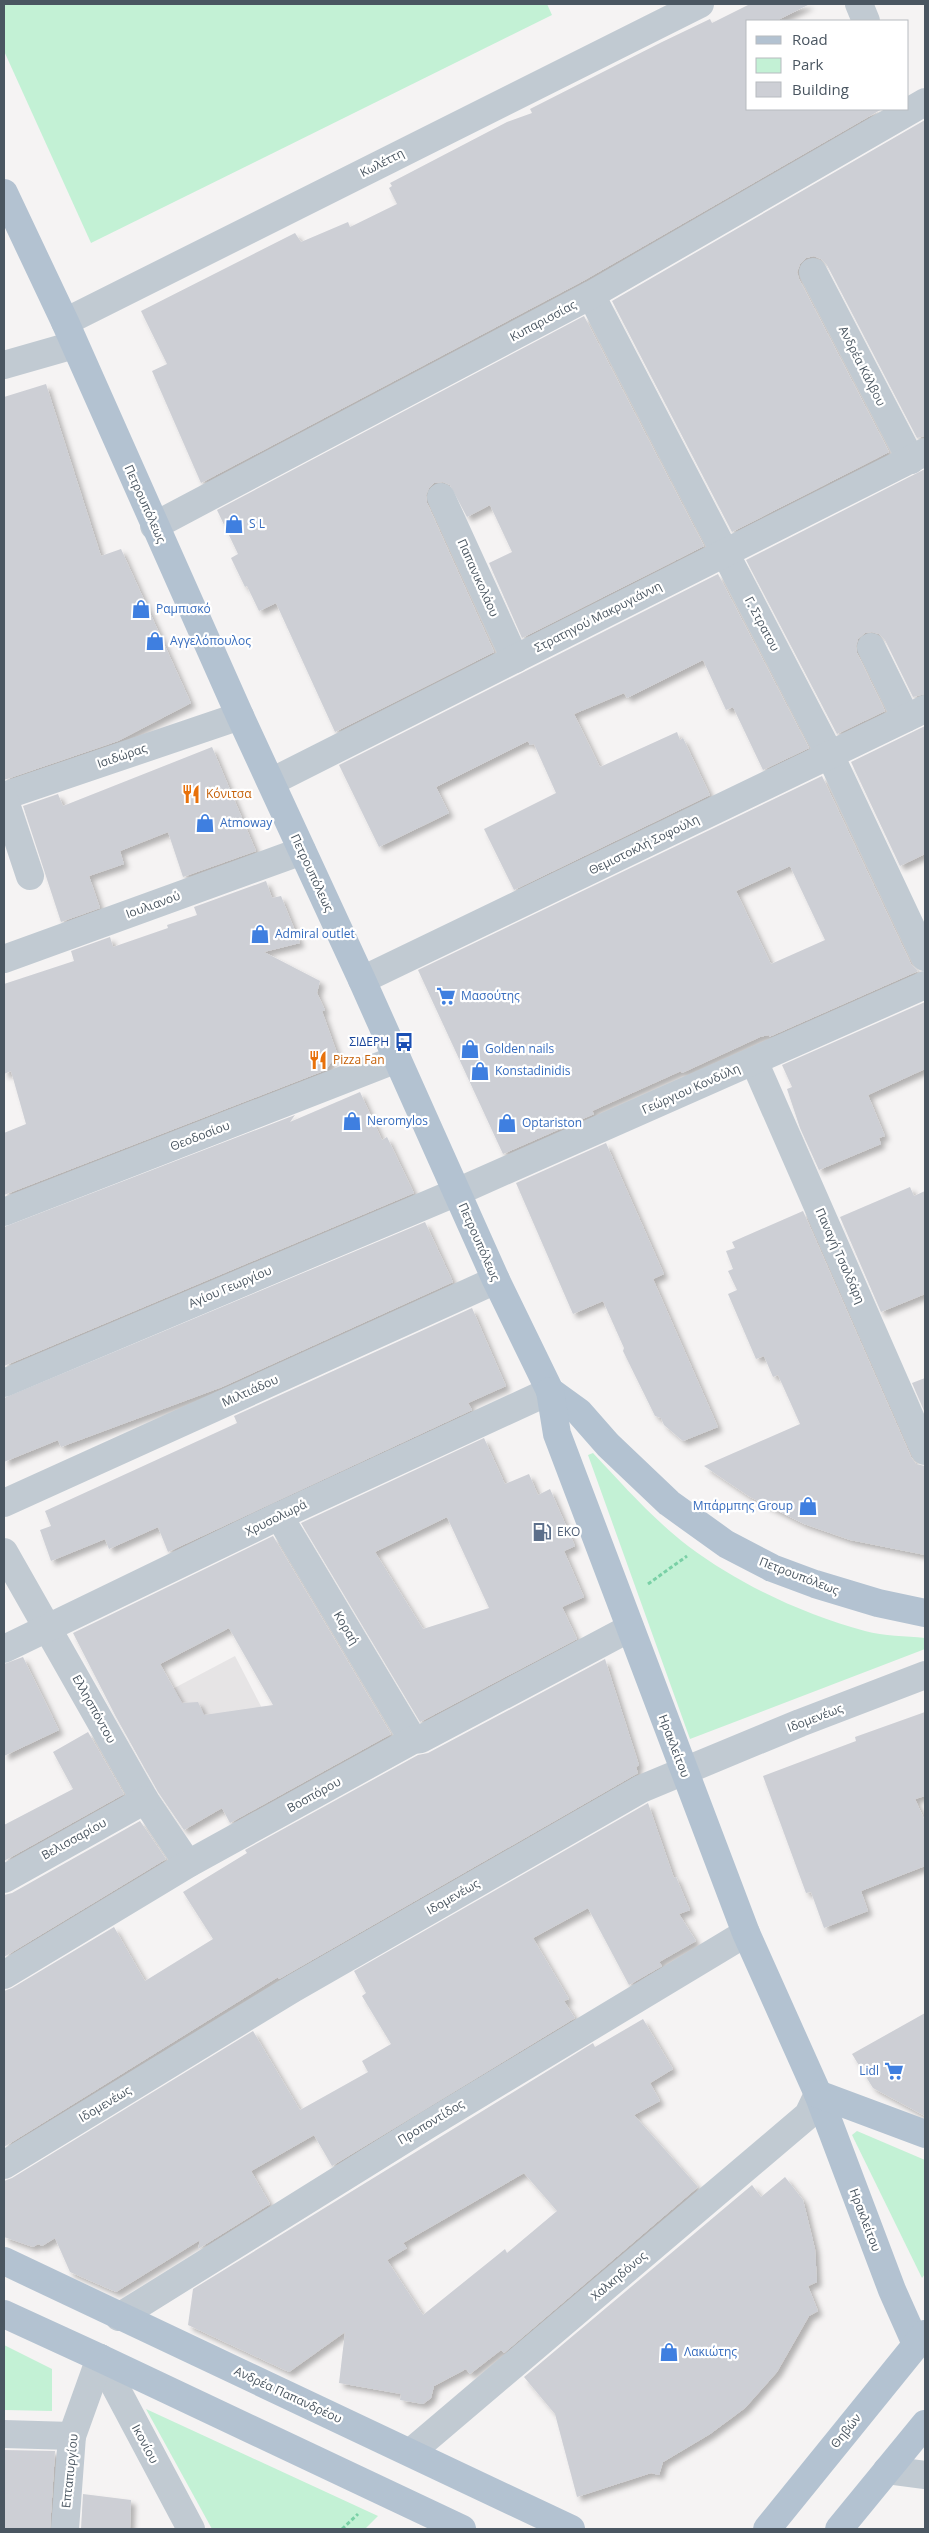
<svg xmlns="http://www.w3.org/2000/svg" width="929" height="2533" viewBox="0 0 929 2533" font-family="'Open Sans',sans-serif">
  <style>
    .education { fill: #e6e4e5 }
    .green { fill: #c3f1d5 }
    .building { fill: #cdcfd5; fill-rule: evenodd; filter: url(#shadow) }
    .lines { fill: none; stroke-linecap: round; stroke-linejoin: round }
    .path { stroke: #7ad0a6; stroke-width: 3; stroke-dasharray: 4 2.5; stroke-linecap: butt }
    .minor { stroke: #c1cad2; stroke-width: 28 }
    .major { stroke: #b3c2d1; stroke-width: 28 }
    .labels { text-anchor: middle; stroke-width: 4.5; stroke-linejoin: round; paint-order: stroke }
    .street-label { font-size: 12px; fill: #4a5661; stroke: #fff }
    .shop-label { font-size: 12px; fill: #366cbe; stroke: #fff; text-anchor: start }
    .food-label { font-size: 12px; fill: #c56008; stroke: #fff; text-anchor: start }
    .transit-label { font-size: 12px; fill: #164399; stroke: #fff; text-anchor: end }
    .service-label { font-size: 12px; fill: #4e5e75; stroke: #fff; text-anchor: start }
  </style>
  <defs>
    <filter id="shadow"><feDropShadow dx="4.5" dy="4.5" stdDeviation="2.5" flood-color="#0004"/></filter>
  </defs>
  <rect width="100%" height="100%" fill="#f5f3f3"/>
  <!-- education -->
  <polygon class="education" points="235,1656 264,1712 147,1773 127,1735 163,1694"/>
  <!-- green -->
  <g class="green">
    <polygon points="4,4 547,4 552,15 91,243 4,51"/>
    <path d="M 593,1453 C 623,1485 653,1519 688,1546 C 740,1585 803,1614 865,1631 C 884,1636 906,1636 925,1638 L 925,1649 L 690,1739 L 588,1455 Z"/>
    <polygon points="857,2131 925,2160 925,2274 922,2278 852,2135"/>
    <polygon points="4,2345 52,2369 52,2411 4,2410"/>
    <polygon points="146,2409 378,2516 365,2529 212,2529"/>
  </g>
  <!-- building -->
  <g class="building">
    <polygon points="750,4 810,4 776,21 748,21 748,109 882,109 583,281 201,483 152,371 167,364 141,311 295,233 301,242 348,222 350,227 397,204 389,188 392,186 390,183 507,122 532,113 530,109 662,42 710,19 712,23"/>
    <polygon points="925,120 925,436 917,438 827,265 821,259 814,256 806,258 800,264 797,272 799,279 889,452 732,532 612,301"/>
    <polygon points="584,316 704,546 522,638 489,563 512,552 490,505 467,517 450,485 443,482 434,483 429,488 426,495 427,503 494,652 335,732 276,603 259,611 247,586 245,587 231,558 238,554 217,510"/>
    <polygon points="46,384 101,556 121,549 191,703 118,741 4,780 4,397"/>
    <polygon points="925,469 925,694 913,697 885,640 879,634 872,632 865,633 858,639 856,646 857,653 885,711 837,734 746,560"/>
    <polygon points="718,574 809,748 763,770 733,707 726,710 703,660 627,698 624,693 574,714 600,767 677,732 680,740 683,738 710,795 514,890 484,829 556,793 534,744 530,745 528,741 436,787 449,813 379,847 339,765"/>
    <polygon points="925,726 925,854 900,866 851,762"/>
    <polygon points="212,747 256,851 183,877 168,832 120,851 124,864 89,876 100,908 61,922 23,806 58,794 63,806"/>
    <path d="M 822,776 L 911,964 L 918,971 L 769,1037 L 769,1035 L 760,1037 L 682,1073 L 681,1071 L 592,1111 L 594,1114 L 503,1154 L 418,970 ZM 790,866 L 825,940 L 771,964 L 736,891 Z"/>
    <polygon points="266,881 272,898 281,896 300,943 264,952 320,981 317,993 325,1010 322,1011 337,1053 326,1070 4,1195 4,1133 26,1124 11,1071 4,1074 4,984 74,961 71,951 110,937 113,947 168,928 167,925 197,915 194,907"/>
    <polygon points="925,1002 925,1069 868,1095 885,1136 879,1138 881,1144 819,1170 800,1128 787,1089 792,1087 782,1065"/>
    <polygon points="360,1092 382,1140 387,1137 414,1193 4,1366 4,1227 295,1115 290,1122"/>
    <polygon points="606,1143 664,1274 653,1279 718,1427 683,1441 664,1425 661,1418 655,1416 623,1351 624,1348 603,1301 573,1314 516,1183"/>
    <polygon points="910,1187 914,1196 925,1191 925,1294 881,1312 840,1217"/>
    <polygon points="803,1211 911,1457 916,1464 925,1466 925,1555 850,1540 804,1524 750,1497 704,1466 800,1424 778,1375 773,1377 764,1356 756,1359 728,1294 737,1290 728,1271 733,1269 726,1251 735,1248 732,1242"/>
    <polygon points="425,1222 453,1282 222,1387 61,1447 58,1440 4,1462 4,1398"/>
    <polygon points="472,1308 506,1386 468,1403 472,1410 168,1552 158,1527 109,1549 105,1539 51,1561 40,1530 51,1526 45,1511 237,1423 234,1416"/>
    <polygon points="925,1378 925,1413 912,1383"/>
    <path d="M 484,1438 L 505,1484 L 529,1474 L 538,1495 L 550,1489 L 575,1546 L 564,1551 L 584,1597 L 562,1607 L 577,1639 L 420,1722 L 301,1523 ZM 447,1517 L 489,1608 L 423,1629 L 375,1552 Z"/>
    <path d="M 273,1536 L 391,1734 L 230,1823 L 222,1808 L 184,1830 L 158,1792 L 116,1717 L 73,1633 ZM 229,1628 L 273,1705 L 204,1715 L 198,1702 L 182,1703 L 160,1664 Z"/>
    <polygon points="23,1657 59,1730 4,1756 4,1664"/>
    <polygon points="605,1659 639,1765 636,1767 638,1773 279,1979 278,1977 4,2147 4,1991 12,1988 114,1927 145,1981 213,1939 183,1892 247,1853 245,1850 418,1755 428,1753"/>
    <polygon points="925,1712 925,1796 915,1799 925,1821 925,1866 861,1891 868,1911 824,1928 811,1892 806,1893 763,1776 856,1741 855,1737"/>
    <polygon points="88,1732 124,1794 4,1861 4,1825 73,1789 53,1752"/>
    <polygon points="648,1803 674,1878 676,1877 690,1910 679,1914 696,1941 659,1962 662,1966 629,1985 588,1908 533,1938 569,1999 564,2001 575,2018 332,2166 314,2135 251,2171 270,2204 198,2249 200,2240 116,2292 70,2272 55,2238 42,2246 38,2244 33,2247 4,2237 4,2181 12,2178 253,2031 300,2110 368,2072 362,2061 391,2044 362,1996 366,1993 354,1971"/>
    <polygon points="140,1821 166,1859 4,1957 4,1895 12,1893"/>
    <polygon points="925,2013 925,2116 873,2088 852,2054"/>
    <path d="M 643,2019 L 673,2069 L 650,2083 L 660,2101 L 634,2115 L 698,2187 L 504,2353 L 501,2350 L 470,2374 L 466,2369 L 434,2386 L 431,2398 L 423,2404 L 400,2400 L 401,2394 L 339,2383 L 345,2332 L 289,2372 L 188,2325 L 193,2289 L 593,2043 L 595,2047 ZM 524,2173 L 557,2211 L 507,2253 L 505,2249 L 423,2315 L 387,2260 L 407,2248 L 403,2243 Z"/>
    <polygon points="785,2177 803,2200 807,2216 815,2249 817,2282 808,2286 818,2311 809,2316 777,2372 745,2408 710,2434 663,2462 659,2475 651,2473 577,2497 555,2414 524,2377 752,2185 761,2197"/>
    <polygon points="4,2450 55,2451 50,2529 4,2529"/>
    <polygon points="83,2494 131,2500 130,2529 81,2529"/>
  </g>
  <g class="lines">
    <!-- path -->
    <g class="path">
      <polyline points="648,1584 687,1556"/>
      <polyline points="342,2529 358,2514"/>
    </g>
    <!-- minor -->
    <g class="minor">
      <polyline points="859,4 866,21"/>
      <polyline points="813,272 911,460"/>
      <polyline points="591,295 830,755 925,957"/>
      <polyline points="65,322 700,4"/>
      <polyline points="4,365 74,345"/>
      <polyline points="441,497 515,659"/>
      <polyline points="154,526 591,295 925,102"/>
      <polyline points="871,647 906,718"/>
      <polyline points="271,782 925,452"/>
      <polyline points="4,796 240,716"/>
      <polyline points="4,798 30,876"/>
      <polyline points="4,959 302,851"/>
      <polyline points="362,980 925,709"/>
      <polyline points="754,1061 925,1451"/>
      <polyline points="4,1212 397,1059"/>
      <polyline points="4,1383 457,1192 925,985"/>
      <polyline points="4,1503 496,1280"/>
      <polyline points="279,1516 413,1740"/>
      <polyline points="4,1552 145,1800 188,1864"/>
      <polyline points="4,1649 279,1516 550,1391"/>
      <polyline points="4,1879 145,1800"/>
      <polyline points="4,1975 188,1864 413,1740 421,1739 630,1628"/>
      <polyline points="4,2165 294,1988 641,1789 800,1723 925,1675"/>
      <polyline points="119,2317 429,2124 746,1933"/>
      <polyline points="100,2358 191,2529"/>
      <polyline points="4,2434 72,2436"/>
      <polyline points="411,2452 808,2115 818,2094"/>
      <polyline points="887,2470 925,2475"/>
      <polyline points="65,2529 72,2436 100,2358"/>
    </g>
    <!-- major -->
    <g class="major">
      <polyline points="4,193 65,322 240,716 362,980 496,1280 550,1391 579,1412 608,1445 669,1503 726,1544 772,1568 815,1584 878,1603 925,1613"/>
      <polyline points="550,1391 557,1434 746,1933 818,2094 892,2290 916,2344"/>
      <polyline points="818,2094 925,2134"/>
      <polyline points="4,2261 571,2529"/>
      <polyline points="4,2314 100,2358 462,2529"/>
      <polyline points="767,2529 925,2334"/>
      <polyline points="839,2529 925,2424"/>
    </g>
  </g>
  <!-- icons -->
  <defs>
    <g id="shop-bare" transform="scale(1.5)"><path d="M-5-2.5h2.3a2.7 3.5 0 0 1 5.4 0H5L5.5 6h-11ZM-1.5-2.5h3a1.5 2.3 0 0 0-3 0Z" fill="#3f7fe0" stroke="#fff" stroke-width="2.5" paint-order="stroke"/></g>
    <g id="restaurant-bare" transform="scale(1.5)"><path d="M-5-6h1v4h1v-4h1v4h1v-4h1v5L-1.5 .5V6h-2V.5L-5-1ZM5-6V6H3V1.5H1.5Q1.5-4 5-6Z" fill="#e8710a" stroke="#fff" stroke-width="2.5" paint-order="stroke"/></g>
    <g id="supermarket-bare" transform="scale(1.5)"><path d="M-6-5.5h2.5l.6 2H6L4.5 2H-2.5L-4.4-4H-6ZM-1.5 3.2a1.3 1.3 0 1 0 .1 0ZM3 3.2a1.3 1.3 0 1 0 .1 0Z" fill="#3f7fe0" stroke="#fff" stroke-width="2.5" paint-order="stroke"/></g>
    <g id="bus-bare" transform="scale(1.5)"><path d="M-5-6H5V4H4V6H2V4H-2V6H-4V4H-5ZM-3.5-4V0h7V-4ZM-3.5 1.2v1.5H-2V1.2ZM2 1.2v1.5H3.5V1.2Z" fill="#1a4fb4" stroke="#fff" stroke-width="2.5" paint-order="stroke"/></g>
    <g id="fuel-bare" transform="scale(1.5)"><path d="M-5.5-6h7V0h2V4h1.3V-2.5L3-4.5l.8-.8L6-3V5H2.5V1h-1V6h-7ZM-4.2-4.7v3.2H.2V-4.7Z" fill="#5c6f8a" stroke="#fff" stroke-width="2.5" paint-order="stroke"/></g>
  </defs>
  <g fill-rule="evenodd">
    <use href="#shop-bare" x="234" y="524"/>
    <use href="#shop-bare" x="141" y="609"/>
    <use href="#shop-bare" x="155" y="641"/>
    <use href="#restaurant-bare" x="191" y="794"/>
    <use href="#shop-bare" x="205" y="823"/>
    <use href="#shop-bare" x="260" y="934"/>
    <use href="#supermarket-bare" x="446" y="996"/>
    <use href="#bus-bare" x="404" y="1042"/>
    <use href="#shop-bare" x="470" y="1049"/>
    <use href="#restaurant-bare" x="318" y="1060"/>
    <use href="#shop-bare" x="480" y="1071"/>
    <use href="#shop-bare" x="352" y="1121"/>
    <use href="#shop-bare" x="507" y="1123"/>
    <use href="#shop-bare" x="808" y="1506"/>
    <use href="#fuel-bare" x="542" y="1532"/>
    <use href="#supermarket-bare" x="894" y="2071"/>
    <use href="#shop-bare" x="669" y="2352"/>
  </g>
  <g class="labels">
    <!-- street labels -->
    <g class="street-label">
      <text transform="translate(382 163) rotate(-27)" y="4">Κωλέττη</text>
      <text transform="translate(543 321) rotate(-28)" y="4">Κυπαρισσίας</text>
      <text transform="translate(862 366) rotate(63)" y="4">Ανδρέα Κάλβου</text>
      <text transform="translate(145 504) rotate(66)" y="4">Πετρουπόλεως</text>
      <text transform="translate(478 578) rotate(66)" y="4">Παπανικολάου</text>
      <text transform="translate(598 617) rotate(-27)" y="4">Στρατηγού Μακρυγιάννη</text>
      <text transform="translate(762 624) rotate(62)" y="4">Γ. Στρατου</text>
      <text transform="translate(122 756) rotate(-19)" y="4">Ισιδώρας</text>
      <text transform="translate(644 845) rotate(-26)" y="4">Θεμιστοκλή Σοφούλη</text>
      <text transform="translate(312 873) rotate(65)" y="4">Πετρουπόλεως</text>
      <text transform="translate(153 905) rotate(-20)" y="4">Ιουλιανού</text>
      <text transform="translate(691 1089) rotate(-24)" y="4">Γεώργιου Κονδύλη</text>
      <text transform="translate(200 1136) rotate(-21)" y="4">Θεοδοσίου</text>
      <text transform="translate(479 1242) rotate(66)" y="4">Πετρουπόλεως</text>
      <text transform="translate(840 1256) rotate(66)" y="4">Παναγή Τσαλδάρη</text>
      <text transform="translate(230 1287) rotate(-23)" y="4">Αγίου Γεωργίου</text>
      <text transform="translate(250 1391) rotate(-24)" y="4">Μιλτιάδου</text>
      <text transform="translate(276 1518) rotate(-26)" y="4">Χρυσολωρά</text>
      <text transform="translate(799 1576) rotate(21)" y="4">Πετρουπόλεως</text>
      <text transform="translate(346 1628) rotate(59)" y="4">Κοραή</text>
      <text transform="translate(94 1709) rotate(61)" y="4">Ελλησπόντου</text>
      <text transform="translate(815 1718) rotate(-21)" y="4">Ιδομενέως</text>
      <text transform="translate(674 1746) rotate(69)" y="4">Ηρακλείτου</text>
      <text transform="translate(314 1795) rotate(-29)" y="4">Βοσπόρου</text>
      <text transform="translate(74 1839) rotate(-29)" y="4">Βελισσαρίου</text>
      <text transform="translate(453 1897) rotate(-30)" y="4">Ιδομενέως</text>
      <text transform="translate(105 2104) rotate(-31)" y="4">Ιδομενέως</text>
      <text transform="translate(431 2122) rotate(-31)" y="4">Προποντίδος</text>
      <text transform="translate(865 2220) rotate(69)" y="4">Ηρακλείτου</text>
      <text transform="translate(619 2276) rotate(-40)" y="4">Χαλκηδόνος</text>
      <text transform="translate(288 2395) rotate(25)" y="4">Ανδρέα Παπανδρέου</text>
      <text transform="translate(846 2431) rotate(-51)" y="4">Θηβών</text>
      <text transform="translate(145 2444) rotate(62)" y="4">Ικονίου</text>
      <text transform="translate(70 2471) rotate(-84)" y="4">Επταπυργίου</text>
    </g>
    <!-- shop labels -->
    <g class="shop-label">
      <text x="249" y="528">S L</text>
      <text x="156" y="613">Ραμπισκό</text>
      <text x="170" y="645">Αγγελόπουλος</text>
      <text x="220" y="827">Atmoway</text>
      <text x="275" y="938">Admiral outlet</text>
      <text x="461" y="1000">Μασούτης</text>
      <text x="485" y="1053">Golden nails</text>
      <text x="495" y="1075">Konstadinidis</text>
      <text x="367" y="1125">Neromylos</text>
      <text x="522" y="1127">Optariston</text>
      <text x="793" y="1510" text-anchor="end">Μπάρμπης Group</text>
      <text x="879" y="2075" text-anchor="end">Lidl</text>
      <text x="684" y="2356">Λακιώτης</text>
    </g>
    <!-- food labels -->
    <g class="food-label">
      <text x="206" y="798">Κόνιτσα</text>
      <text x="333" y="1064">Pizza Fan</text>
    </g>
    <!-- transit labels -->
    <g class="transit-label">
      <text x="389" y="1046">ΣΙΔΕΡΗ</text>
    </g>
    <!-- service labels -->
    <g class="service-label">
      <text x="557" y="1536">ΕΚΟ</text>
    </g>
  </g>
  <!-- border -->
  <rect width="929" height="2533" fill="none" stroke="#4a5661" stroke-width="10"/>
  <!-- legend -->
  <rect x="746" y="20" width="162" height="90" fill="#ffffff" stroke="#b7bbc0"/>
  <rect x="756" y="36" width="25" height="8" fill="#b3c2d1" stroke="#b7bbc0"/>
  <text x="792" y="45" font-size="15" fill="#4a5661">Road</text>
  <rect x="756" y="58" width="25" height="15" fill="#c3f1d5" stroke="#b7bbc0"/>
  <text x="792" y="70" font-size="15" fill="#4a5661">Park</text>
  <rect x="756" y="82" width="25" height="15" fill="#cdcfd5" stroke="#b7bbc0"/>
  <text x="792" y="95" font-size="15" fill="#4a5661">Building</text>
</svg>
